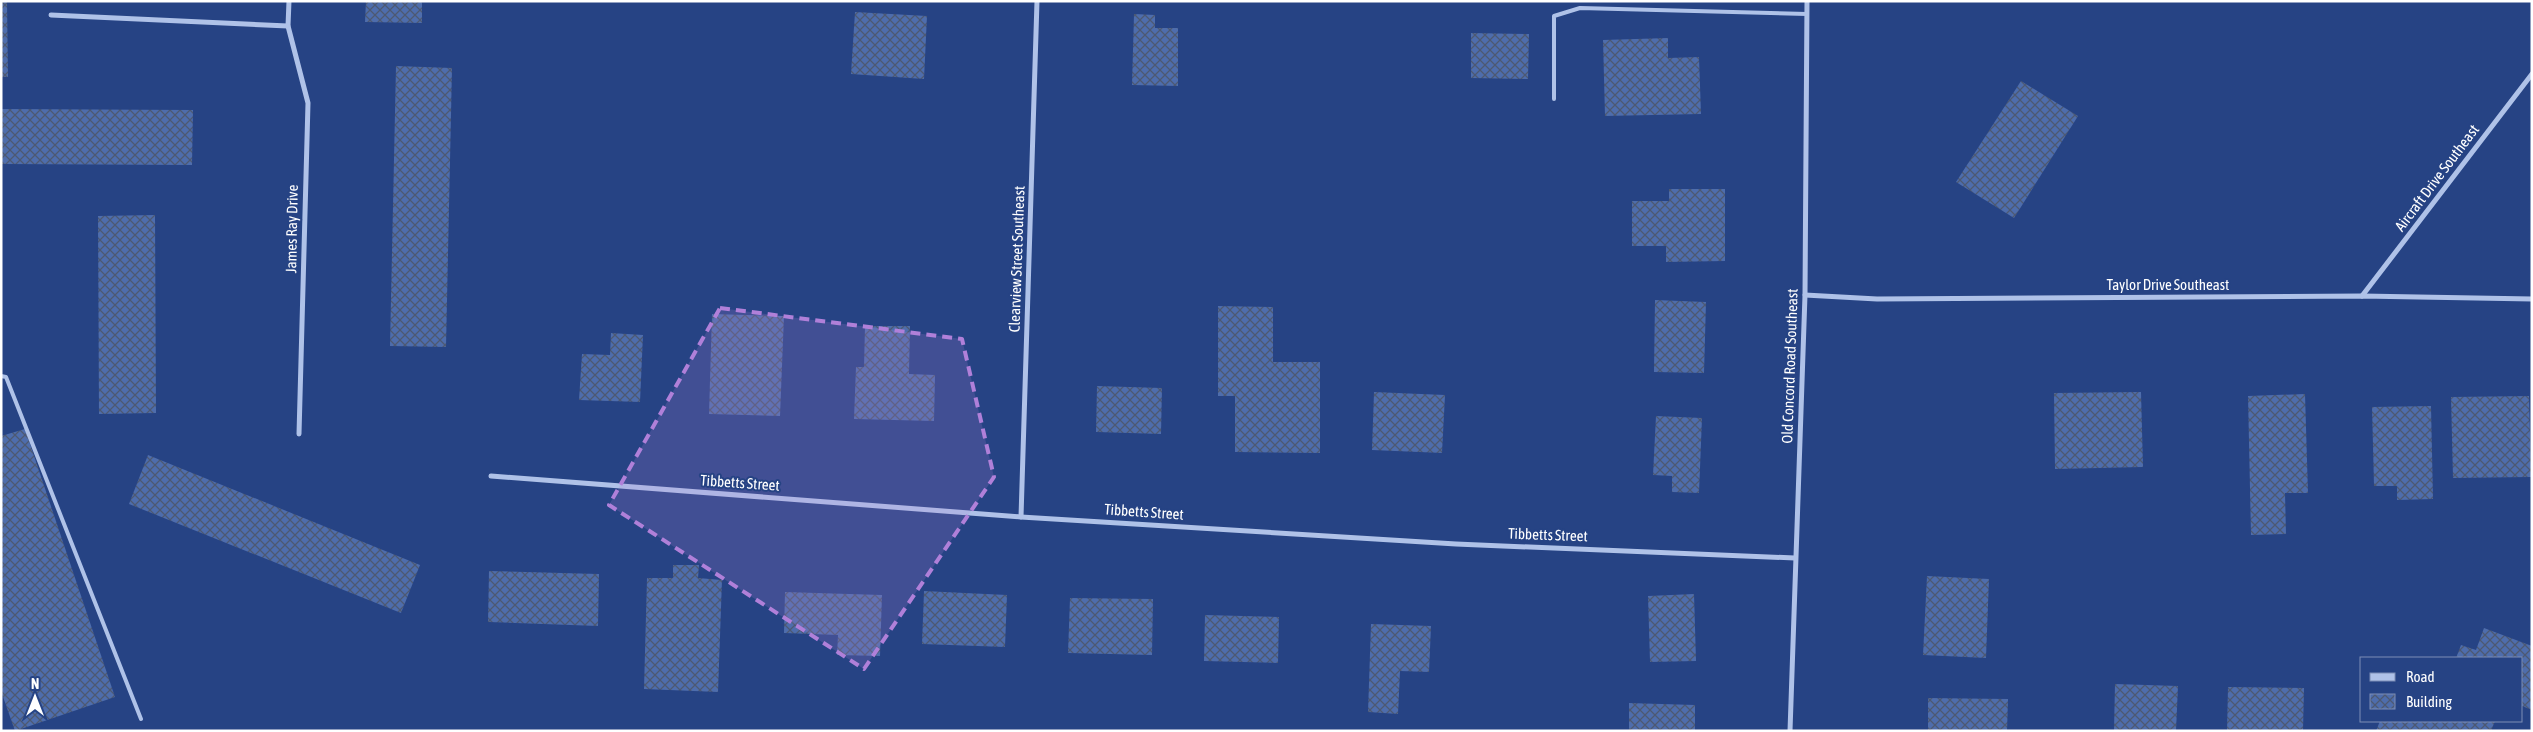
<svg xmlns="http://www.w3.org/2000/svg" width="2533" height="732" viewBox="0 0 2533 732" font-family="'Asap Condensed',sans-serif">
  <style>
    .building { fill: url(#building-cross-hatch) }
    .lines { fill: none; stroke-linecap: round; stroke-linejoin: round }
    .service { stroke: #afc2e8; stroke-width: 4 }
    .minor { stroke: #afc2e8; stroke-width: 5 }
    .marked { fill: #b080d9; fill-opacity: 0.2; stroke: #b080d9; stroke-width: 4; stroke-dasharray: 10 6; stroke-linejoin: round }
    .labels { text-anchor: middle; stroke-width: 4; stroke-linejoin: round; paint-order: stroke }
    .street-label { font-size: 15px; fill: #fff; stroke: #264384 }
  </style>
  <defs>
    <pattern id="building-cross-hatch" width="8" height="8" patternUnits="userSpaceOnUse" patternTransform="scale(1.25)"><rect width="8" height="8" fill="#4e6dac"/><path d="M0 0l8 8M0 8l8-8" fill="none" stroke="#4d5972"/></pattern>
  </defs>
  <rect width="100%" height="100%" fill="#264384"/>
  <!-- building -->
  <g class="building">
    <polygon points="1,1 7,1 8,77 1,77"/>
    <polygon points="366,1 422,1 422,23 365,22"/>
    <polygon points="855,12 927,16 924,79 851,74"/>
    <polygon points="1134,14 1155,15 1155,28 1178,28 1178,86 1132,85"/>
    <polygon points="1471,33 1529,34 1528,79 1471,78"/>
    <polygon points="1668,38 1668,58 1699,57 1701,114 1605,116 1603,40"/>
    <polygon points="396,66 452,68 446,347 390,346"/>
    <polygon points="2021,81 2078,116 2014,218 1956,182"/>
    <polygon points="1,109 193,110 192,165 1,164"/>
    <polygon points="1669,189 1725,189 1725,261 1666,262 1666,246 1632,246 1632,201 1669,201"/>
    <polygon points="155,215 156,413 99,414 98,216"/>
    <polygon points="1655,300 1706,302 1704,373 1654,372"/>
    <polygon points="1218,306 1273,307 1273,362 1320,362 1320,453 1235,452 1235,396 1218,396"/>
    <polygon points="712,314 784,316 780,416 709,414"/>
    <polygon points="865,326 910,326 909,374 935,375 934,421 854,419 856,367 864,367"/>
    <polygon points="611,333 643,335 640,402 579,400 582,354 610,355"/>
    <polygon points="1097,386 1162,388 1161,434 1096,432"/>
    <polygon points="1374,392 1445,395 1442,453 1372,450"/>
    <polygon points="2141,392 2143,467 2055,469 2054,393"/>
    <polygon points="2305,394 2308,493 2285,493 2286,534 2251,535 2248,396"/>
    <polygon points="2529,396 2531,477 2453,478 2451,397"/>
    <polygon points="2431,406 2433,499 2397,500 2397,486 2374,486 2372,407"/>
    <polygon points="1656,416 1702,418 1699,493 1672,492 1672,476 1653,475"/>
    <polygon points="25,429 115,697 15,731 1,691 1,436"/>
    <polygon points="148,455 420,565 401,613 129,504"/>
    <polygon points="673,565 699,565 698,578 722,580 718,692 644,689 647,578 673,578"/>
    <polygon points="489,571 599,574 598,626 488,622"/>
    <polygon points="1927,576 1989,579 1986,658 1923,655"/>
    <polygon points="924,591 1007,595 1005,647 922,644"/>
    <polygon points="785,592 882,595 880,656 837,655 838,635 784,633"/>
    <polygon points="1694,594 1696,661 1650,662 1648,596"/>
    <polygon points="1070,598 1153,599 1152,655 1068,653"/>
    <polygon points="1205,615 1279,617 1278,663 1204,661"/>
    <polygon points="1371,624 1431,626 1429,672 1400,671 1398,714 1368,712"/>
    <polygon points="2484,628 2532,646 2532,710 2522,706 2522,658 2456,658 2461,645 2476,650"/>
    <polygon points="2115,684 2178,686 2176,731 2114,731"/>
    <polygon points="2228,687 2304,688 2303,731 2227,731"/>
    <polygon points="1928,698 2008,699 2007,731 1928,731"/>
    <polygon points="1629,703 1695,705 1695,731 1629,731"/>
    <polygon points="2380,721 2495,721 2491,731 2376,731"/>
  </g>
  <g class="lines">
    <!-- service -->
    <g class="service">
      <polyline points="1554,99 1554,16 1580,8 1807,14"/>
      <polyline points="1,376 6,377 141,719"/>
    </g>
    <!-- minor -->
    <g class="minor">
      <polyline points="289,1 288,26 308,103 299,434"/>
      <polyline points="51,15 288,26"/>
      <polyline points="1805,295 1877,299 2362,296 2532,299"/>
      <polyline points="2362,296 2532,74"/>
      <polyline points="491,476 1021,517 1456,544 1795,558"/>
      <polyline points="1021,517 1037,1"/>
      <polyline points="1790,731 1805,295 1807,1"/>
    </g>
  </g>
  <!-- marked area -->
  <path class="marked" d="M 720,308 L 962,339 L 994,477 L 864,669 L 609,505 Z"/>
  <g class="labels">
    <!-- street labels -->
    <g class="street-label">
      <text transform="translate(2437 178) rotate(-53)" y="5">Aircraft Drive Southeast</text>
      <text transform="translate(292 229) rotate(-89)" y="5">James Ray Drive</text>
      <text transform="translate(1017 259) rotate(-88)" y="5">Clearview Street Southeast</text>
      <text x="2168" y="290">Taylor Drive Southeast</text>
      <text transform="translate(1790 366) rotate(-88)" y="5">Old Concord Road Southeast</text>
      <text transform="translate(740 483) rotate(4)" y="5">Tibbetts Street</text>
      <text transform="translate(1144 512) rotate(4)" y="5">Tibbetts Street</text>
      <text transform="translate(1548 535) rotate(2)" y="5">Tibbetts Street</text>
    </g>
  </g>
  <!-- border -->
  <rect width="2533" height="732" fill="none" stroke="#ffffff" stroke-width="5"/>
  <!-- legend -->
  <rect x="2360" y="657" width="162" height="65" fill="#264384" stroke="#7d8eb5"/>
  <rect x="2370" y="673" width="25" height="8" fill="#afc2e8" stroke="#7d8eb5"/>
  <text x="2406" y="682" font-size="15" fill="#ffffff">Road</text>
  <rect x="2370" y="694" width="25" height="15" fill="url(#building-cross-hatch)" stroke="#7d8eb5"/>
  <text x="2406" y="707" font-size="15" fill="#ffffff">Building</text>
  <!-- north arrow -->
  <g transform="translate(35 697)" stroke="#264384" stroke-width="4" paint-order="stroke">
  <path d="M0-4L9 19L0 12L-9 19Z" fill="#ffffff"/>
  <text y="-8" font-size="14" font-weight="bold" text-anchor="middle" fill="#ffffff">N</text>
  </g>
</svg>
